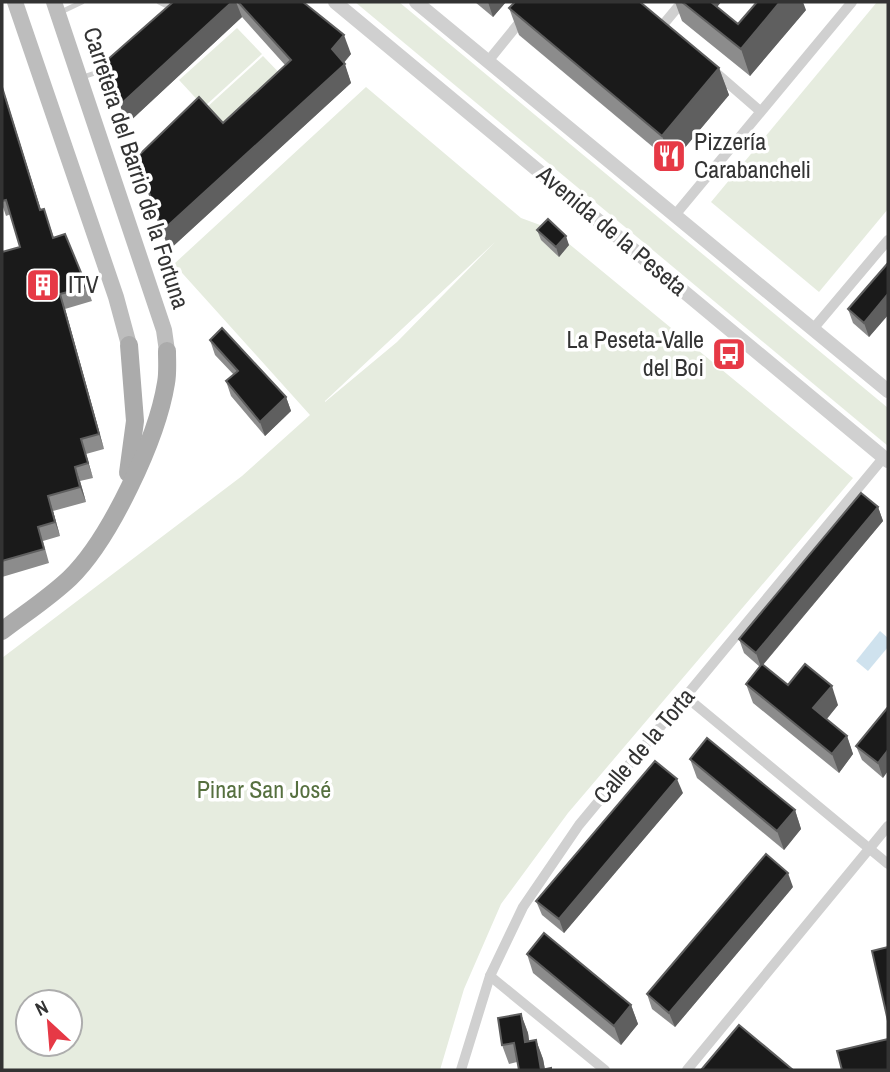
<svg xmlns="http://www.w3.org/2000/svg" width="890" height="1072" viewBox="0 0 890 1072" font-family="'Archivo Narrow',sans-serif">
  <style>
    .green { fill: #e6ecdf; fill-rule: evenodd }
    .water { fill: #cfe2ee }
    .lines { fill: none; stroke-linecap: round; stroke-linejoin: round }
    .service { stroke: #d0d0d0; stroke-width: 5 }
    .minor { stroke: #d0d0d0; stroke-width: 10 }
    .tertiary { stroke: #d0d0d0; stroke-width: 14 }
    .secondary { stroke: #bdbdbd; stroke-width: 16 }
    .primary { stroke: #ababab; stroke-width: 18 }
    .wall { fill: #8c8c8c }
    .shaded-wall { fill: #5f5f5f }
    .building { fill: #1a1a1a; stroke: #5f5f5f; stroke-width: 2 }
    .labels { text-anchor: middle; stroke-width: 7; stroke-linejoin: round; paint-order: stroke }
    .poi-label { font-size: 24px; fill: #333; stroke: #fff; text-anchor: start }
    .street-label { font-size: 24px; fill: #333; stroke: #fff }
    .park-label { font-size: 24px; fill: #56703f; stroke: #fff }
  </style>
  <rect width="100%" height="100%" fill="#fff"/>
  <!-- green -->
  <g class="green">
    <polygon points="355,2 399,2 888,408 888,446"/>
    <polygon points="877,2 888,2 888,209 819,292 711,202"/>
    <polygon points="237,28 262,54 204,107 179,80"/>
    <polygon points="263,56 289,83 231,136 205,109"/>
    <path d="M 366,87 L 521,218 L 551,229 L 853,478 L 568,813 L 501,904 L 464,989 L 440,1070 L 2,1070 L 2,658 L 242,476 L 310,415 L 174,264 ZM 495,242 L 397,342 L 325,402 L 325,401 ZM 28,1002 L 70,1002 L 70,1044 L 28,1044 Z"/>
  </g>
  <!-- water -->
  <polygon class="water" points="880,631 888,638 888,647 868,671 856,661"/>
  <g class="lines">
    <!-- service -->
    <g class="service">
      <polyline points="159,2 165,5 168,2"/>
      <polyline points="61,12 82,2"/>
      <polyline points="83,77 113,67"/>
    </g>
    <!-- minor -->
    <g class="minor">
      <polyline points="662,26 682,2"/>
      <polyline points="489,60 536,2"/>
      <polyline points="714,71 760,111"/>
      <polyline points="675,215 852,2"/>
      <polyline points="813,329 888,240"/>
      <polyline points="685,696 888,864"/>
      <polyline points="490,976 605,1070"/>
      <polyline points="461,1070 490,976 523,907 579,825 884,457"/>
      <polyline points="687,1070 888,826"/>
    </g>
    <!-- tertiary -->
    <g class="tertiary">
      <polyline points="335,2 888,461"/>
      <polyline points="416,2 888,391"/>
    </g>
    <!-- secondary -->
    <g class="secondary">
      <polyline points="15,2 116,297 129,345"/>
      <polyline points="54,2 164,330 167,351"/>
    </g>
    <!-- primary -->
    <g class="primary">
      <polyline points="128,473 135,421 129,345"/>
      <path d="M 2,631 C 24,614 49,598 70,578 C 110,539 157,439 166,383 C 168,373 167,361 167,351"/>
    </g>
  </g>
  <!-- wall -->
  <g class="wall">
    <polygon points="173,2 303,2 351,54 344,63 351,83 169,250 223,123 285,65 242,17 127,124 120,105"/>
    <polygon points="475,2 506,2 493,17"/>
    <polygon points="675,2 721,2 717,7 738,24 806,10 750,76 682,21"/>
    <polygon points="509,8 719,68 729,95 672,163 519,35"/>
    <polygon points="2,87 41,210 44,209 54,238 87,287 92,301 65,309 104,449 86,454 93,478 80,481 86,502 53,511 60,536 43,541 49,563 2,577 2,252 20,247 11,214 6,216 2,204"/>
    <polygon points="537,230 569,245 559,257 541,240"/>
    <polygon points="888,263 888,315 869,337 853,323 848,309"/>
    <polygon points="210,340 286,397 291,411 265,436 231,396 226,381 234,375 215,355"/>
    <polygon points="878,507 883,521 763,665 788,685 838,705 827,719 847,736 853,754 839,773 753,703 746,684 760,667 744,653 739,639"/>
    <polygon points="888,707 883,778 862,760 856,746"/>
    <polygon points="690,759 795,810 801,829 784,850 697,778"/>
    <polygon points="683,793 564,933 542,915 536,901"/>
    <polygon points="793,887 675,1027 652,1009 647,994"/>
    <polygon points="527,954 631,1005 638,1024 621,1045 533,973"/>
    <polygon points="521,1014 528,1033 529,1041 536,1040 543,1059 545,1069 551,1068 552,1070 519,1070 517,1062 509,1064 502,1045 498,1018"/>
  </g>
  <!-- shaded-wall -->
  <g class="shaded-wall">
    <polygon points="232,2 236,2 242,17 127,124 120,105"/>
    <polygon points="488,2 506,2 493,17"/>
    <polygon points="702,2 721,2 708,18"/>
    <polygon points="780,2 803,2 806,10 750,76 741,49"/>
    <polygon points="344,35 351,54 339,68 332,49"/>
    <polygon points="345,64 351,83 169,250 162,231"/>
    <polygon points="719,68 729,95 672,163 662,136"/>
    <polygon points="2,87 6,98 45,224 40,210"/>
    <polygon points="566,236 569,245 559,257 556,247"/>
    <polygon points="60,294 65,309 104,449 99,434"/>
    <polygon points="888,294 888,315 869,337 864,323"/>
    <polygon points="286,397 291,411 265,436 260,422"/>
    <polygon points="81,439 86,454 93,478 88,463"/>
    <polygon points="75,467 80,481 86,502 80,487"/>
    <polygon points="48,496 53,511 60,536 55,522"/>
    <polygon points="878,507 883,521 761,667 756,653"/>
    <polygon points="832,686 838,705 820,727 813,708"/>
    <polygon points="847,736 853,754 839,773 832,754"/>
    <polygon points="888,750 888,771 883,778 878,763"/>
    <polygon points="677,779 683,793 564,933 559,919"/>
    <polygon points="795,810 801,829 784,850 777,831"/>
    <polygon points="788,873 793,887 675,1027 669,1013"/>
    <polygon points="631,1005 638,1024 621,1045 614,1026"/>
    <polygon points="521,1014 528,1033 532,1061 525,1042"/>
    <polygon points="536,1040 543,1059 545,1070 541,1070"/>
  </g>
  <!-- building -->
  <g class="building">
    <polygon points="173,2 232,2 120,105 106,61"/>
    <polygon points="238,2 303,2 344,35 332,49 345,64 162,231 137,157 199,97 223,123 291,60"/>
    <polygon points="515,2 640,2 719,68 662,136 509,8"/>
    <polygon points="682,2 711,2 738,24 757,2 780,2 741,49"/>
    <polygon points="2,87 40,210 44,209 53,238 65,234 87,287 60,294 99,434 81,439 88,463 75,467 80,487 48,496 55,522 38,527 44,549 2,561 2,252 20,247 6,200 2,201"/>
    <polygon points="548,219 566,236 556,247 537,230"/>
    <polygon points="888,263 888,294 864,323 848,309"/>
    <polygon points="222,328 286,397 260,422 226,381 238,371 210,340"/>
    <polygon points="861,493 878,507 756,653 739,639"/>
    <polygon points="762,664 788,685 805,664 832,686 813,708 847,736 832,754 746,684"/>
    <polygon points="888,707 888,750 878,763 856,746"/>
    <polygon points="707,738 795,810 777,831 690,759"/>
    <polygon points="655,761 677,779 559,919 536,901"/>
    <polygon points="766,854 788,873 669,1013 647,994"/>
    <polygon points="544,933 631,1005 614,1026 527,954"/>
    <polygon points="888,947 888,1021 872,951"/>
    <polygon points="521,1014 525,1042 536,1040 541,1070 551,1068 551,1070 519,1070 514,1043 502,1045 498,1018"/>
    <polygon points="739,1025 793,1070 701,1070"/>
    <polygon points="888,1039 888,1070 842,1070 837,1051"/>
  </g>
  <!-- icons -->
  <defs>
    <g id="restaurant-square" transform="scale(1.75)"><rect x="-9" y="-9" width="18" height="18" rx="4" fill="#e63946" stroke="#fff"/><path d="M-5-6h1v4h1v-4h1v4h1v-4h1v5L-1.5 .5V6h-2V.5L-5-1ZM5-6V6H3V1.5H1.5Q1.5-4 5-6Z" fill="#fff"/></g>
    <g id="building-square" transform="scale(1.75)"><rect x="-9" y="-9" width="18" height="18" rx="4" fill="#e63946" stroke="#fff"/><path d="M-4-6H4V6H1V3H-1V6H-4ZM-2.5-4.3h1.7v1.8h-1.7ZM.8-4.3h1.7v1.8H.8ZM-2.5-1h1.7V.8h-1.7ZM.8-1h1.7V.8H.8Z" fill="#fff"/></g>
    <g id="bus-square" transform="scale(1.75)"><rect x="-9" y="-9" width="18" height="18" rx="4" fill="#e63946" stroke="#fff"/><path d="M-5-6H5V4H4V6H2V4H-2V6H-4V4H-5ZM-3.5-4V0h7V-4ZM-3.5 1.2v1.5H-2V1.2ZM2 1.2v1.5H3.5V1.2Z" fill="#fff"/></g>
  </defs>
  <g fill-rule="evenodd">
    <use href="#restaurant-square" x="669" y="156"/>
    <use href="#building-square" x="43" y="285"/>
    <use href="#bus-square" x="729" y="354"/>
  </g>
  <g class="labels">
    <!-- poi labels -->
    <g class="poi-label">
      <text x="694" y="150">Pizzería<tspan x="694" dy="28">Carabancheli</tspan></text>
      <text x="68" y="293">ITV</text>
      <text x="704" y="348" text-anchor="end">La Peseta-Valle<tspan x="704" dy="28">del Boi</tspan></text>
    </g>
    <!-- street labels -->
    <g class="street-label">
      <text transform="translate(136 168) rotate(72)" y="8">Carretera del Barrio de la Fortuna</text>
      <text transform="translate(612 231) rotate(40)" y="8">Avenida de la Peseta</text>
      <text transform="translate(644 746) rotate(-50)" y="8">Calle de la Torta</text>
    </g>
    <!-- park labels -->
    <g class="park-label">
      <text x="264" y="798">Pinar San José</text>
    </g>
  </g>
  <!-- border -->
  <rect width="890" height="1072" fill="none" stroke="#333333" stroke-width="7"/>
  <!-- north arrow -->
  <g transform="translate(49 1023) rotate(334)"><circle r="33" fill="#ffffff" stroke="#adadad" stroke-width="2"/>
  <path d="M0-5L12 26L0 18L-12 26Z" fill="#e63946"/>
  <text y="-10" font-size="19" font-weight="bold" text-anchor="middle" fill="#333333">N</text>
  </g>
</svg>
